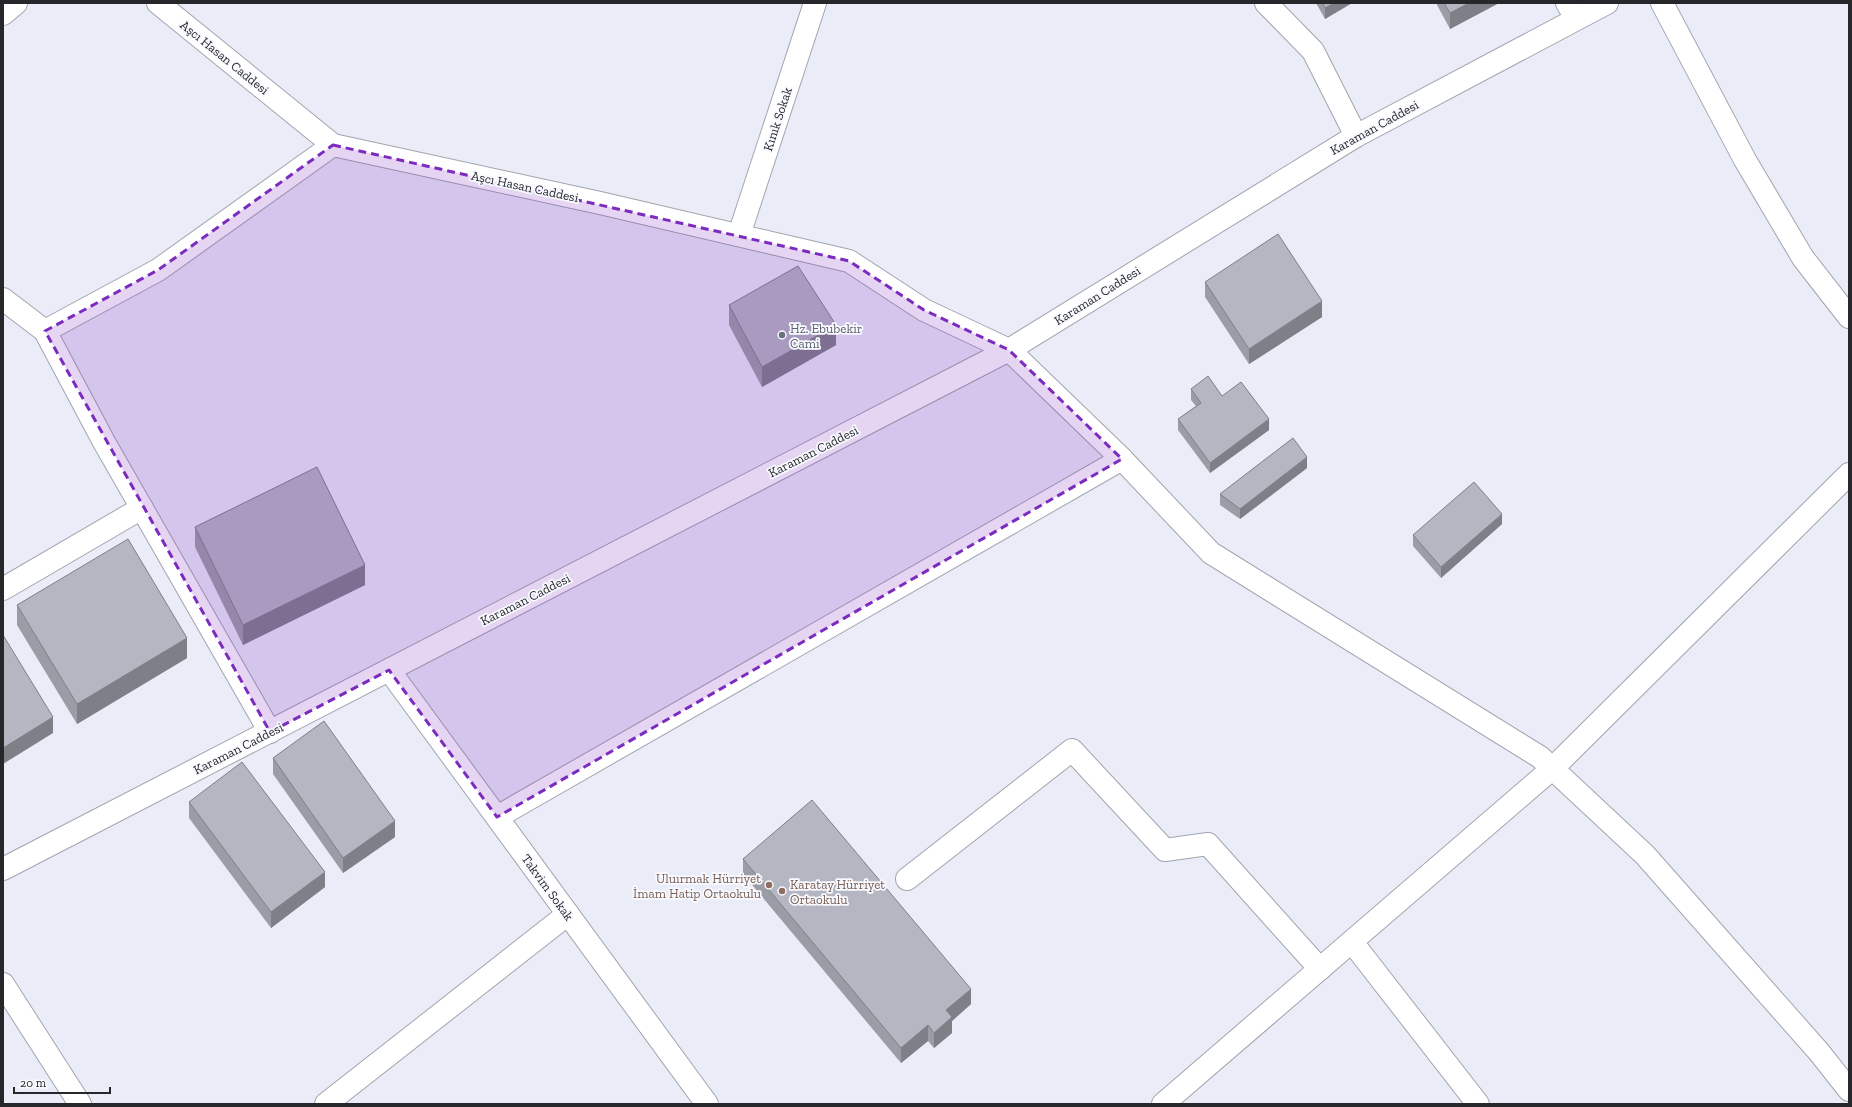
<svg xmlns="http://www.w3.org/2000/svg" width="1852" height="1107" viewBox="0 0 1852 1107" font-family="'Zilla Slab',serif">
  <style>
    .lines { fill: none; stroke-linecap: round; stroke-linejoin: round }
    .minor-casing { stroke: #a2a4af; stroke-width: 24 }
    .major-casing { stroke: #a2a4af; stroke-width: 24 }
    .minor { stroke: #fff; stroke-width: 22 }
    .major { stroke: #fff; stroke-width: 22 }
    .wall { fill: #9b9da6 }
    .shaded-wall { fill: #7e7f87 }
    .building { fill: #b4b6c1; stroke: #7e7f87 }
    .marked { fill: #7b2cbf; fill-opacity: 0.2; stroke: #7b2cbf; stroke-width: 3; stroke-dasharray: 8 5; stroke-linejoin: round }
    .worship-dot { fill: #6b7280; stroke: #f9faff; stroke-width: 1.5 }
    .education-dot { fill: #8d6e63; stroke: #f9faff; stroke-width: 1.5 }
    .labels { text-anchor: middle; stroke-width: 3.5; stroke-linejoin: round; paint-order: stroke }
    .street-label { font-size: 13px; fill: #26272b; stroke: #f9faff }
    .worship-label { font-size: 13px; fill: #5b616d; stroke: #f9faff; text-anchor: start }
    .education-label { font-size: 13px; fill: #785e54; stroke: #f9faff; text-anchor: end }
  </style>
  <rect width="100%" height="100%" fill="#eaecf8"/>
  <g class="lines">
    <!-- minor casing -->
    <g class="minor-casing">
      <g id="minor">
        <polyline points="158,3 333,145 600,203 849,261 924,310 1009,350 1122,459 1211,553 1540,757 1645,855 1819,1052 1849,1090"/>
        <polyline points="1266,3 1313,51 1356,136"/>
        <polyline points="1567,3 1576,18"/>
        <polyline points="1662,3 1745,160 1803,258 1849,317"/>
        <polyline points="3,14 16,3"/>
        <polyline points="739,235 815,3"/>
        <polyline points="3,299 45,331 104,442 270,732"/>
        <polyline points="45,331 158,270 333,145"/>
        <polyline points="3,589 142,508"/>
        <polyline points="389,670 707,1104"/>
        <polyline points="497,817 1122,459"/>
        <polyline points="907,879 1072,750 1165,850 1208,844 1320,969"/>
        <polyline points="1352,942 1478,1104"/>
        <polyline points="3,984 80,1104"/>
        <polyline points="326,1104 568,914"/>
        <polyline points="1163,1104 1553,768 1849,474"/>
      </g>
    </g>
    <!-- major casing -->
    <g class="major-casing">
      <polyline id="major" points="3,869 1009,350 1356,136 1607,3"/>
    </g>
    <!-- minor -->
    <use href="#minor" class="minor"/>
    <!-- major -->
    <use href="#major" class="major"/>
  </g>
  <!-- wall -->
  <g class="wall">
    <polygon points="1316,3 1352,3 1325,19"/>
    <polygon points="1436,3 1499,3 1450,29"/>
    <polygon points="1205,282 1322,317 1249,364 1205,297"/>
    <polygon points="729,305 836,345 762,387 729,325"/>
    <polygon points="1191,389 1222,396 1269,430 1210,473 1178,430 1178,419 1196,406 1191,400"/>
    <polygon points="1307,468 1240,519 1220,505 1220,494"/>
    <polygon points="1502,524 1441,578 1413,546 1413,535"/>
    <polygon points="195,527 365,585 243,645 195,547"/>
    <polygon points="17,605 187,658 77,724 17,625"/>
    <polygon points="273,758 395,837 343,873 273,774"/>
    <polygon points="189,802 325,887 271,928 189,818"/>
    <polygon points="743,859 971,1004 952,1021 952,1033 934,1048 928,1041 901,1063 743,874"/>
  </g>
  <!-- shaded-wall -->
  <g class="shaded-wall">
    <polygon points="1334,3 1352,3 1325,19 1325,8"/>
    <polygon points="1469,3 1499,3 1450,29 1450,13"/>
    <polygon points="1322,301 1322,317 1249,364 1249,349"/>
    <polygon points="836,325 836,345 762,387 762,367"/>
    <polygon points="1269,419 1269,430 1210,473 1210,463"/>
    <polygon points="1307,457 1307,468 1240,519 1240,509"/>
    <polygon points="1502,514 1502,524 1441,578 1441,567"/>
    <polygon points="365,565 365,585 243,645 243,625"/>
    <polygon points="187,638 187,658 77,724 77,704"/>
    <polygon points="53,717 53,733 3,764 3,748"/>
    <polygon points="395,821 395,837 343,873 343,858"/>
    <polygon points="325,872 325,887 271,928 271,912"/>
    <polygon points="971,989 971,1004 952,1021 952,1033 934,1048 934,1033 946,1010"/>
    <polygon points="928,1025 928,1041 901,1063 901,1048"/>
  </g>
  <!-- building -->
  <g class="building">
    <polygon points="1323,3 1334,3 1325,8"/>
    <polygon points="1444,3 1469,3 1450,13"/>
    <polygon points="1278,234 1322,301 1249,349 1205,282"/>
    <polygon points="798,266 836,325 762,367 729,305"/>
    <polygon points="1208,376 1222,396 1241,382 1269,419 1210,463 1178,419 1201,403 1191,389"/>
    <polygon points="1293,438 1307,457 1240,509 1220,494"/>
    <polygon points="317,467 365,565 243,625 195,527"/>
    <polygon points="1474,482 1502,514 1441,567 1413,535"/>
    <polygon points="128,539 187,638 77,704 17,605"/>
    <polygon points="3,635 53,717 3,748"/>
    <polygon points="324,721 395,821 343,858 273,758"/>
    <polygon points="242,762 325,872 271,912 189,802"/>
    <polygon points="812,800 971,989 946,1010 952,1017 934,1033 928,1025 901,1048 743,859"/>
  </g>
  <!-- marked area -->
  <path class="marked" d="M 333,145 L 849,261 L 924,310 L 1009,350 L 1122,459 L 497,817 L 389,670 L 270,732 L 45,331 L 158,270 Z"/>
  <!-- markers -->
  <circle class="worship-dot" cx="782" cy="335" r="4"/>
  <g class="education-dot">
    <circle cx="769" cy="885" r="4"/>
    <circle cx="782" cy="891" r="4"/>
  </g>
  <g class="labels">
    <!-- street labels -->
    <g class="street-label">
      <text transform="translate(225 57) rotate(39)" y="5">Aşcı Hasan Caddesi</text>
      <text transform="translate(777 119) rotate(-72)" y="5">Kınık Sokak</text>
      <text transform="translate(1374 127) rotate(-29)" y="5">Karaman Caddesi</text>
      <text transform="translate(525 186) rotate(12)" y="5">Aşcı Hasan Caddesi</text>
      <text transform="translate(1097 295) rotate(-32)" y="5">Karaman Caddesi</text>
      <text transform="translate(813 451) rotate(-27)" y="5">Karaman Caddesi</text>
      <text transform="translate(525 599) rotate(-27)" y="5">Karaman Caddesi</text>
      <text transform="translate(238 748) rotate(-27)" y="5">Karaman Caddesi</text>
      <text transform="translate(548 887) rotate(54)" y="5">Takvim Sokak</text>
    </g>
    <!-- worship labels -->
    <g class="worship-label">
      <text x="790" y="333">Hz. Ebubekir<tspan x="790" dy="15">Cami</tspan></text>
    </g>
    <!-- education labels -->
    <g class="education-label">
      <text x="761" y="883">Uluırmak Hürriyet<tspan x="761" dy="15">İmam Hatip Ortaokulu</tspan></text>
      <text x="790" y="889" text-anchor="start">Karatay Hürriyet<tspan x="790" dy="15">Ortaokulu</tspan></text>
    </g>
  </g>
  <!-- border -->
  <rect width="1852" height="1107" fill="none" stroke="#26272b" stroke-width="8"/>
  <!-- scale -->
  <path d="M14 1087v6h96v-6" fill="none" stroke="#26272b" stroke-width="2"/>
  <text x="20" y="1087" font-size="12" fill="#26272b" stroke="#f9faff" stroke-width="3" paint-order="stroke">20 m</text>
</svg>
